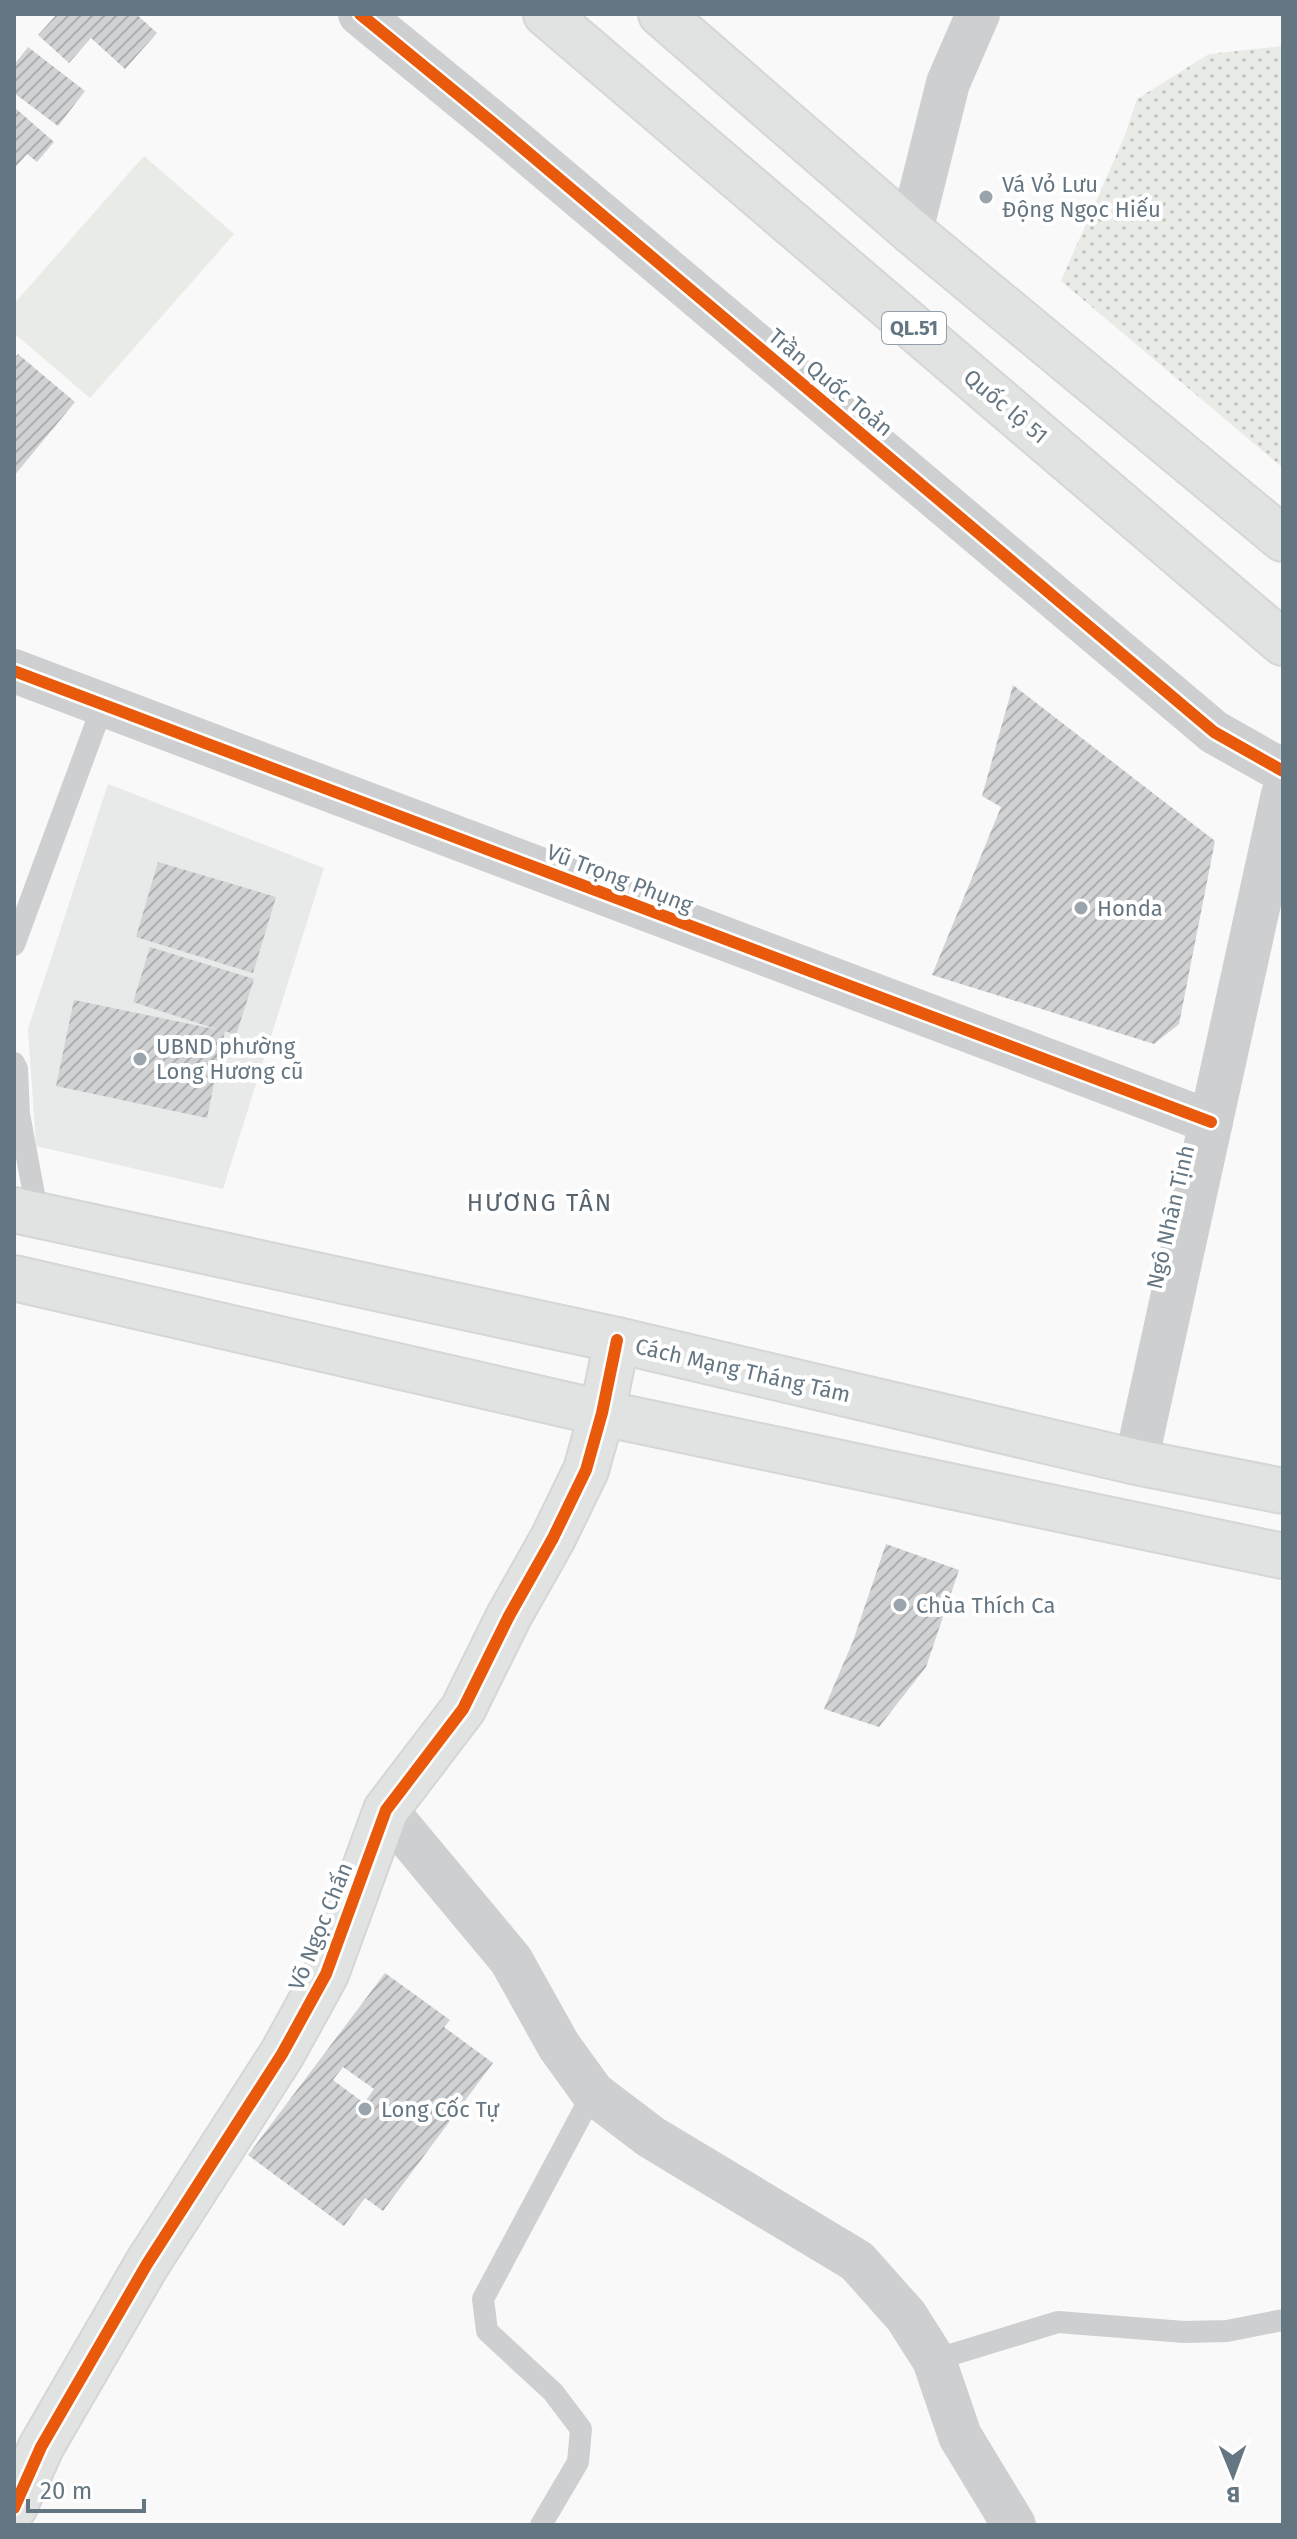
<svg xmlns="http://www.w3.org/2000/svg" width="1297" height="2539" viewBox="0 0 1297 2539" font-family="'Fira Sans',sans-serif">
  <style>
    .built { fill: #e8e9e9 }
    .grass { fill: url(#grass-dots) }
    .green { fill: #e8ebe6 }
    .building { fill: url(#building-hatch); fill-rule: evenodd }
    .lines { fill: none; stroke-linecap: round; stroke-linejoin: round }
    .secondary-casing { stroke: #d5d6d7; stroke-width: 48 }
    .primary-casing { stroke: #d5d6d7; stroke-width: 48 }
    .highway-casing { stroke: #d5d6d6; stroke-width: 48 }
    .lane { stroke: #cecfd0; stroke-width: 22 }
    .street { stroke: #cecfd0; stroke-width: 44 }
    .secondary { stroke: #e1e2e2; stroke-width: 44 }
    .primary { stroke: #e1e2e2; stroke-width: 44 }
    .highway { stroke: #e1e2e2; stroke-width: 44 }
    .cycleway-casing { stroke: #fff; stroke-width: 17 }
    .cycleway { stroke: #e8590c; stroke-width: 12 }
    .poi-dot { fill: #99a4ac; stroke: #fff; stroke-width: 3 }
    .labels { text-anchor: middle; stroke-width: 8; stroke-linejoin: round; paint-order: stroke }
    .shield { fill: #fff; stroke: #939fa8; stroke-width: 2 }
    .shield-label { font-size: 20px; font-weight: bold; fill: #657683 }
    .poi-label { font-size: 22px; fill: #657683; stroke: #fff; text-anchor: start }
    .street-label { font-size: 22px; fill: #657683; stroke: #fff }
    .neighbourhood-label { font-size: 24px; letter-spacing: 2px; fill: #57646e; stroke: #fff }
  </style>
  <defs>
    <pattern id="grass-dots" width="8" height="8" patternUnits="userSpaceOnUse" patternTransform="scale(2)"><rect width="8" height="8" fill="#e8ebe6"/><path d="M2 2h.1M6 6h.1" fill="none" stroke="#c0c3c0" stroke-width="1.8" stroke-linecap="round"/></pattern>
    <pattern id="building-hatch" width="6" height="6" patternUnits="userSpaceOnUse" patternTransform="scale(2)"><rect width="6" height="6" fill="#d0d2d3"/><path d="M-1 1l2-2M0 6l6-6M5 7l2-2" fill="none" stroke="#acafb1"/></pattern>
  </defs>
  <rect width="100%" height="100%" fill="#f9f9f9"/>
  <!-- built -->
  <polygon class="built" points="108,784 324,868 223,1189 36,1146 28,1029"/>
  <!-- grass -->
  <polygon class="grass" points="1283,46 1283,468 1061,281 1125,135 1137,99 1209,54"/>
  <!-- green -->
  <polygon class="green" points="144,156 234,234 90,398 14,333 14,304"/>
  <!-- building -->
  <g class="building">
    <polygon points="57,14 136,14 157,33 125,69 91,38 69,63 38,35"/>
    <polygon points="28,47 85,91 58,126 14,93 14,65"/>
    <polygon points="14,107 54,142 37,162 27,154 14,169"/>
    <polygon points="18,354 75,402 14,476 14,359"/>
    <polygon points="1013,685 1215,841 1179,1024 1154,1044 932,975 1001,807 982,796"/>
    <polygon points="158,862 276,897 253,973 136,937"/>
    <polygon points="150,947 254,979 236,1035 225,1031 207,1118 56,1086 74,1000 219,1030 133,1002"/>
    <polygon points="886,1544 959,1570 926,1667 879,1727 824,1709 853,1641"/>
    <path d="M 385,1973 L 450,2020 L 444,2027 L 493,2063 L 383,2211 L 365,2198 L 344,2226 L 248,2155 ZM 343,2067 L 374,2089 L 364,2103 L 333,2080 Z"/>
  </g>
  <g class="lines">
    <!-- secondary casing -->
    <g class="secondary-casing">
      <polyline id="secondary" points="14,2508 41,2447 147,2264 282,2054 326,1974 386,1810 463,1709 509,1616 553,1538 586,1470 602,1413 617,1340"/>
    </g>
    <!-- primary casing -->
    <g class="primary-casing">
      <g id="primary">
        <polyline points="14,1210 617,1340 1136,1462 1283,1491"/>
        <polyline points="14,1278 602,1413 1283,1556"/>
      </g>
    </g>
    <!-- highway casing -->
    <g class="highway-casing">
      <g id="highway">
        <polyline points="546,14 1283,643"/>
        <polyline points="661,14 911,231 1283,539"/>
      </g>
    </g>
    <!-- lane -->
    <g class="lane">
      <polyline points="14,945 103,705"/>
      <polyline points="14,1063 17,1069 19,1114 38,1216"/>
      <polyline points="934,2360 1058,2322 1184,2332 1227,2331 1283,2320"/>
      <polyline points="541,2525 578,2462 581,2429 553,2392 487,2331 483,2299 593,2093"/>
    </g>
    <!-- street -->
    <g class="street">
      <polyline points="360,14 499,128 1214,732 1283,771"/>
      <polyline points="911,231 948,83 978,14"/>
      <polyline points="14,671 1211,1122"/>
      <polyline points="1136,1462 1283,794"/>
      <polyline points="386,1810 511,1960 559,2046 593,2093 651,2137 857,2261 906,2316 934,2360 960,2436 1014,2525"/>
    </g>
    <!-- secondary -->
    <use href="#secondary" class="secondary"/>
    <!-- primary -->
    <use href="#primary" class="primary"/>
    <!-- highway -->
    <use href="#highway" class="highway"/>
    <!-- cycleway casing -->
    <g class="cycleway-casing">
      <g id="cycleway">
        <polyline points="360,14 499,128 1214,732 1283,771"/>
        <polyline points="14,671 1211,1122"/>
        <polyline points="14,2508 41,2447 147,2264 282,2054 326,1974 386,1810 463,1709 509,1616 553,1538 586,1470 602,1413 617,1340"/>
      </g>
    </g>
    <!-- cycleway -->
    <use href="#cycleway" class="cycleway"/>
  </g>
  <!-- markers -->
  <g class="poi-dot">
    <circle cx="986" cy="197" r="8"/>
    <circle cx="1081" cy="908" r="8"/>
    <circle cx="140" cy="1059" r="8"/>
    <circle cx="900" cy="1605" r="8"/>
    <circle cx="365" cy="2109" r="8"/>
  </g>
  <g class="labels">
    <!-- shield labels -->
    <rect class="shield" x="882" y="312" width="64" height="32" rx="6"/>
    <g class="shield-label">
      <text x="914" y="335">QL.51</text>
    </g>
    <!-- poi labels -->
    <g class="poi-label">
      <text x="1002" y="192">Vá Vỏ Lưu<tspan x="1002" dy="25">Động Ngọc Hiếu</tspan></text>
      <text x="1097" y="916">Honda</text>
      <text x="156" y="1054">UBND phường<tspan x="156" dy="25">Long Hương cũ</tspan></text>
      <text x="916" y="1613">Chùa Thích Ca</text>
      <text x="381" y="2117">Long Cốc Tự</text>
    </g>
    <!-- street labels -->
    <g class="street-label">
      <text transform="translate(831 382) rotate(40)" y="8">Trần Quốc Toản</text>
      <text transform="translate(1006 406) rotate(40)" y="8">Quốc lộ 51</text>
      <text transform="translate(620 878) rotate(21)" y="8">Vũ Trọng Phụng</text>
      <text transform="translate(1170 1217) rotate(-77)" y="8">Ngô Nhân Tịnh</text>
      <text transform="translate(743 1370) rotate(13)" y="8">Cách Mạng Tháng Tám</text>
      <text transform="translate(320 1926) rotate(-68)" y="8">Võ Ngọc Chấn</text>
    </g>
    <!-- neighbourhood labels -->
    <g class="neighbourhood-label">
      <text x="540" y="1211">HƯƠNG TÂN</text>
    </g>
  </g>
  <!-- border -->
  <rect width="1297" height="2539" fill="none" stroke="#657683" stroke-width="32"/>
  <!-- north arrow -->
  <g transform="translate(1233 2475) rotate(179)" stroke="#ffffff" stroke-width="6" paint-order="stroke">
  <path d="M0-6L14 30L0 20L-14 30Z" fill="#657683"/>
  <text y="-12" font-size="22" font-weight="bold" text-anchor="middle" fill="#657683">B</text>
  </g>
  <!-- scale -->
  <path d="M28 2499v12h116v-12" fill="none" stroke="#657683" stroke-width="4"/>
  <text x="40" y="2499" font-size="24" fill="#657683" stroke="#ffffff" stroke-width="6" paint-order="stroke">20 m</text>
</svg>
